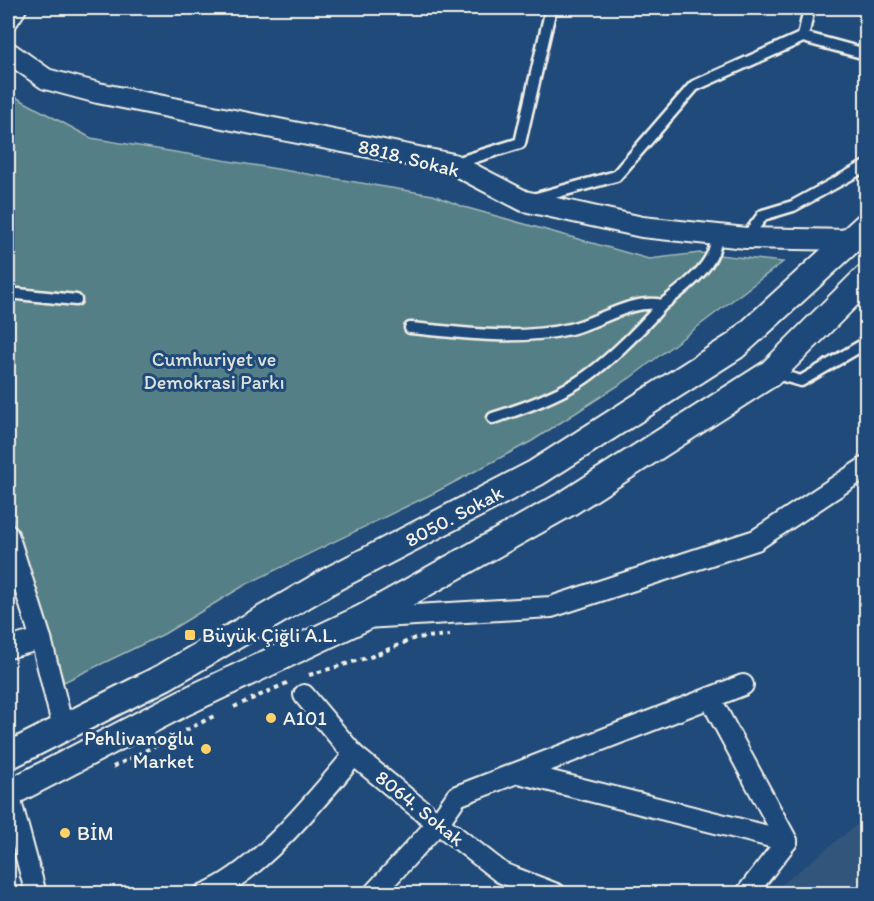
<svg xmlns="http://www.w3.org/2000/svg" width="874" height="901" viewBox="0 0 874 901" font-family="Itim,sans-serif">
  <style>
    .built { fill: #32547b }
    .park { fill: #557f86; stroke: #a4b8b7; stroke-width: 1.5 }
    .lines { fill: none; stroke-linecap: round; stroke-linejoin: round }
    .service-casing { stroke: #f4f1e8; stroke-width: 15 }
    .minor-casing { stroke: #f4f1e8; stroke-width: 24 }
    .tertiary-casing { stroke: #f4f1e8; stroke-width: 30 }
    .path { stroke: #f4f1e8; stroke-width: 4; stroke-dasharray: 4.5 4.5; stroke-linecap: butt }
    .service { stroke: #1f4a7a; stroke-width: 10 }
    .minor { stroke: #1f4a7a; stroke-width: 20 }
    .tertiary { stroke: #1f4a7a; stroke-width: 26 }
    .poi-dot { fill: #ffd166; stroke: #1f4a7a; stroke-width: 2 }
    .labels { text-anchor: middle; stroke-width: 6; stroke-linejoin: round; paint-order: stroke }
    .street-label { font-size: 20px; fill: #f4f1e8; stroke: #1f4a7a }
    .park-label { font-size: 20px; fill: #dce0d9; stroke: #1f4a7a }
    .poi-label { font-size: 20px; fill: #f4f1e8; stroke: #1f4a7a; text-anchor: start }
  </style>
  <rect width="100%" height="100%" fill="#1f4a7a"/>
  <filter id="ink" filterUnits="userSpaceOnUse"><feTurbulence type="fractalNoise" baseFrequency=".0167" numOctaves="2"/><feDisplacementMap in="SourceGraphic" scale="12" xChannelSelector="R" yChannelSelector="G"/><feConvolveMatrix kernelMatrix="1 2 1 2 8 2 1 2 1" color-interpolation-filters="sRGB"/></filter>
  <g filter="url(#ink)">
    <!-- built -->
    <polygon class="built" points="866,817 866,893 771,893"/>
    <!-- park -->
    <polygon class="park" points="8,93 91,138 433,195 464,207 649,259 700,253 783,262 630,378 532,441 434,493 245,585 164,634 64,682 8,507"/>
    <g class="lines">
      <!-- service casing -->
      <g class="service-casing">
        <g id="service">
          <polyline points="803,37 809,8"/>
          <polyline points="453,164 520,143 551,8"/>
          <polyline points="533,199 616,176 694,86 803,37 862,53 866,52"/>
          <polyline points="746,238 763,215 793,206 866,166"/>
          <polyline points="8,293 76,300"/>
          <path d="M 410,328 C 463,333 517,341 570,329 C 601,322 631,298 662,305 C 683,288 718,265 716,235"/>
          <polyline points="773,373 801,381 866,343"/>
          <path d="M 493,418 C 522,409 549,399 575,384 C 604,367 640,330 662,305"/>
        </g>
      </g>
      <!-- minor casing -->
      <g class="minor-casing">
        <g id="minor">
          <polyline points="8,20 16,8"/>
          <polyline points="8,52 46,79 98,93 453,164 524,201 642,227 746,238 851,240"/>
          <polyline points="8,535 41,639 63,728"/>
          <polyline points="365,618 551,607 756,540 866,467"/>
          <polyline points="8,648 41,639"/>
          <polyline points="304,695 354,755 411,802 502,873 556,894"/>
          <polyline points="710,698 787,841 746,894"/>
          <polyline points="519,773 787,841"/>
          <polyline points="9,794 36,894"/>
          <path d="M 204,894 C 257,874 318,798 354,755"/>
          <polyline points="373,894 438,823 457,796 743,685"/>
        </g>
      </g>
      <!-- tertiary casing -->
      <g class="tertiary-casing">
        <g id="tertiary">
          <polyline points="8,756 164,677 334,578 536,473 735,346 866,226"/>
          <polyline points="8,794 183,703 363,618 568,503 771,373 866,278"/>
        </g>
      </g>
      <!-- path -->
      <g class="path">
        <polyline points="309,675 373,656 415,638 450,635"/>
        <polyline points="234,707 287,683"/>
        <polyline points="113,767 216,715"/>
      </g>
      <!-- service -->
      <use href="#service" class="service"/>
      <!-- minor -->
      <use href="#minor" class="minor"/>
      <!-- tertiary -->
      <use href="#tertiary" class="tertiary"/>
    </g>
  </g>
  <!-- markers -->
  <g class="poi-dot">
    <rect x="184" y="629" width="12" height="12" rx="3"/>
    <circle cx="271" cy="718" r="6"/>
    <circle cx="206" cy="749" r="6"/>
    <circle cx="65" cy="833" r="6"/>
  </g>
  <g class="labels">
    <!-- street labels -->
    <g class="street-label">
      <text transform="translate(409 158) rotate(14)" y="7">8818. Sokak</text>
      <text transform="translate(454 516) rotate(-28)" y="7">8050. Sokak</text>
      <text transform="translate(420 808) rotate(39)" y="7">8064. Sokak</text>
    </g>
    <!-- park labels -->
    <g class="park-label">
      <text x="214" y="366">Cumhuriyet ve<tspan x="214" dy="23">Demokrasi Parkı</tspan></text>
    </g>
    <!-- poi labels -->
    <g class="poi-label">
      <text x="202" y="642">Büyük Çiğli A.L.</text>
      <text x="283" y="725">A101</text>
      <text x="194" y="745" text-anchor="end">Pehlivanoğlu<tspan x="194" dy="23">Market</tspan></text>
      <text x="77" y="840">BİM</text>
    </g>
  </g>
  <!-- margin -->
  <rect width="874" height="901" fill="none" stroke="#1f4a7a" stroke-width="30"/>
  <rect x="15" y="15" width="844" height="871" fill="none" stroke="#f4f1e8" stroke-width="2" filter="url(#ink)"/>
</svg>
